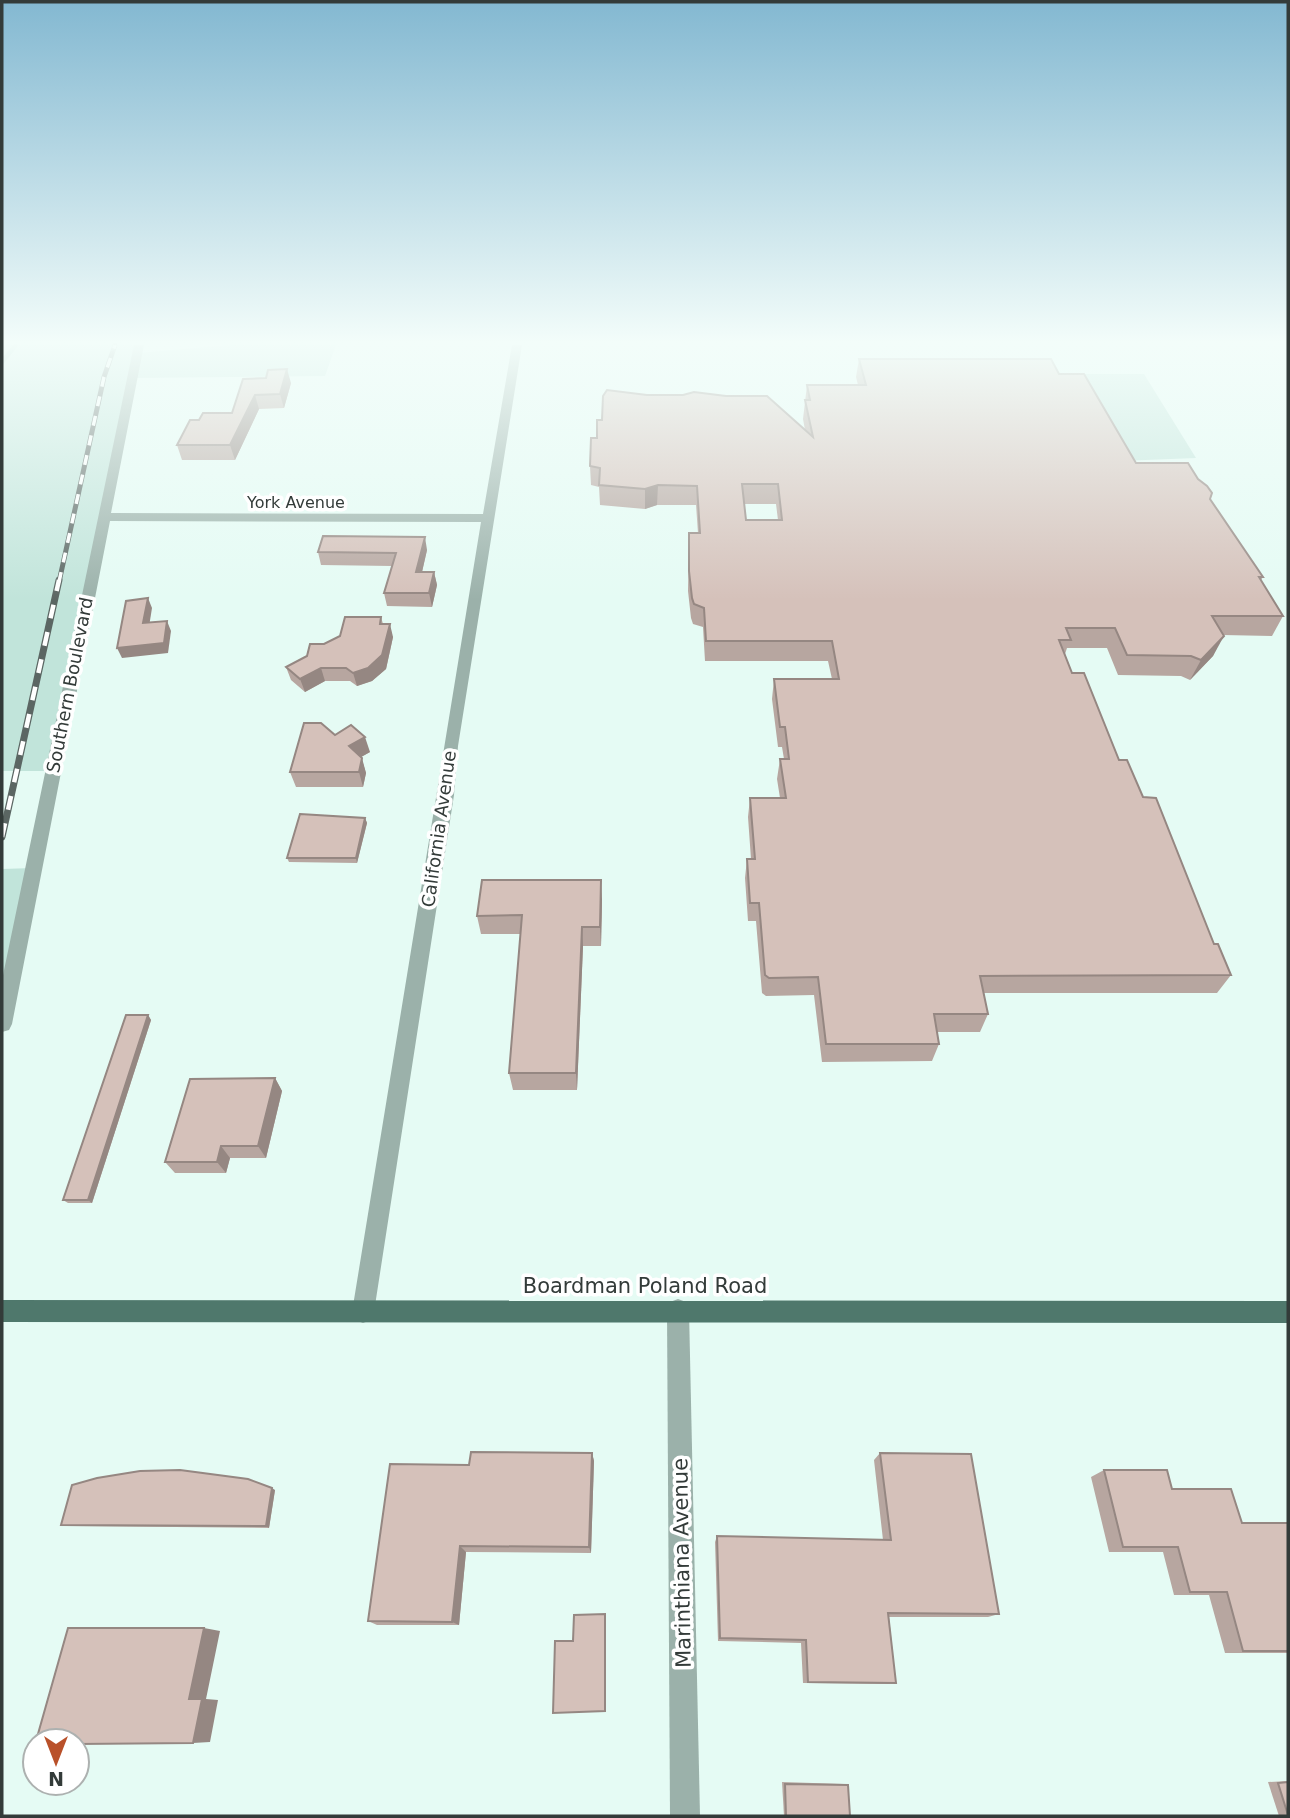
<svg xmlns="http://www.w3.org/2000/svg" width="1290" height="1818" viewBox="0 0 1290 1818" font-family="'DejaVu Sans',sans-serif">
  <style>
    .green { fill: #c1e4da }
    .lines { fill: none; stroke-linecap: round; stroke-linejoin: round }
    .stream { stroke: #8bbeaf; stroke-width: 4.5 }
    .minor { fill: #9bb1aa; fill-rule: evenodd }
    .major { fill: #4f786c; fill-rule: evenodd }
    .rail-far1-casing { stroke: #5b6663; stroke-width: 5 }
    .rail-casing { stroke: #5b6663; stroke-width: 7 }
    .rail-far1 { stroke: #fff; stroke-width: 3.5; stroke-dasharray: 10; stroke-linecap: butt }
    .rail { stroke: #fff; stroke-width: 4.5; stroke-dasharray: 14; stroke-linecap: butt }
    .wall { fill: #b7a6a0; fill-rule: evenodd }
    .shaded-wall { fill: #958782 }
    .building { fill: #d5c1ba; stroke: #958782; stroke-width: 2; fill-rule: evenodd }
    .labels { text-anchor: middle; stroke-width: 7; stroke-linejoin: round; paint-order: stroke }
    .far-street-label { font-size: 16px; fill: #333b39; stroke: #fff }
    .street-label { font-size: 18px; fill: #333b39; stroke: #fff }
    .near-street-label { font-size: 21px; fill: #333b39; stroke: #fff }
  </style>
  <rect width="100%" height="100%" fill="#e5fbf4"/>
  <!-- green -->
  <g class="green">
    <polygon points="2,345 139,345 138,353 230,345 336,345 325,376 132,378 52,771 2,771"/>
    <polygon points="1073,374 1144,374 1196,458 1120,461"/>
    <polygon points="33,868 3,1019 2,1019 2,869"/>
  </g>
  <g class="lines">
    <!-- stream -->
    <polyline class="stream" points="2,362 15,346"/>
    <!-- minor -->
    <g class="minor">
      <polygon points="134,345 144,345 111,513 483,514 512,345 522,345 458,746 454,795 374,1312 371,1320 363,1323 355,1320 352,1312 481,522 110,521 12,1024 9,1030 2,1032 2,980"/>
      <polygon points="678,1299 686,1302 689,1310 700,1816 670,1816 667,1310 670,1302"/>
    </g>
    <!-- major -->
    <polygon class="major" points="2,1300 1288,1301 1288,1323 2,1322"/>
    <!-- rail-far1 casing -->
    <g class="rail-far1-casing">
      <polyline id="rail-far1" points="59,582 104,377 115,345"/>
    </g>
    <!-- rail casing -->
    <g class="rail-casing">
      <polyline id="rail" points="2,837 59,580"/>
    </g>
    <!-- rail-far1 -->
    <use href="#rail-far1" class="rail-far1"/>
    <!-- rail -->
    <use href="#rail" class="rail"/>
  </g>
  <!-- wall -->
  <g class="wall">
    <path d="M 859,359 L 1059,374 L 1136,463 L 1210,499 L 1263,577 L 1261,580 L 1283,616 L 1272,636 L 1223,635 L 1213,656 L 1190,680 L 1181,676 L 1118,675 L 1107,648 L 1067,648 L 1065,654 L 1072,673 L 1119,760 L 1143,797 L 1214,944 L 1231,975 L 1217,993 L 984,993 L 988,1014 L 980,1032 L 937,1032 L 939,1044 L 932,1061 L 822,1062 L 814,995 L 766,996 L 762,993 L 756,921 L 748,921 L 745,878 L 747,859 L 751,859 L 748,817 L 750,798 L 780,798 L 777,779 L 780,759 L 784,759 L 782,747 L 778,747 L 772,699 L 774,679 L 832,679 L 828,661 L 705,661 L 703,627 L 693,624 L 691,618 L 688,591 L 689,533 L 698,533 L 696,505 L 657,505 L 645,509 L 600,505 L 599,487 L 591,485 L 590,466 L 805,430 L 803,419 L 807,385 L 858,385 L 856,377 ZM 744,504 L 776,504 L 778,520 L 746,520 Z"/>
    <polygon points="243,379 291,383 284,408 259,409 235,460 182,460 177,445 232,413"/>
    <polygon points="427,550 422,572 434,572 437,585 432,607 387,606 384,593 392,566 321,565 318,552"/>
    <polygon points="381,617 383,624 393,637 386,669 372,681 357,686 350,681 325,681 305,692 291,680 286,667 307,656 324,644"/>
    <polygon points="335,735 370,752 361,757 366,773 363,787 296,787 290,772"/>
    <polygon points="365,818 367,823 357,863 289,862 287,858"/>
    <polygon points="602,899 601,946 583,946 577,1090 513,1090 509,1073 521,934 481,934 477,916"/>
    <polygon points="148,1015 151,1020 92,1203 68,1203 63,1200"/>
    <polygon points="275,1078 282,1091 266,1158 230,1158 226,1173 175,1173 165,1162"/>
    <polygon points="592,1453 594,1461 591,1553 466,1552 459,1625 377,1625 368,1621 469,1465"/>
    <polygon points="880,1453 999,1614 988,1617 889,1617 896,1683 888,1684 803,1683 801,1643 718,1641 715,1542 717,1536 883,1540 874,1460"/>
    <polygon points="1104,1470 1172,1489 1242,1523 1288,1523 1288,1653 1225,1653 1209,1595 1174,1595 1163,1552 1109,1552 1091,1477"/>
    <polygon points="275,1490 269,1528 66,1526 61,1525"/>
    <polygon points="1288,1781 1288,1816 1279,1816 1268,1782"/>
    <polygon points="782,1782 844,1784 848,1785 850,1816 784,1816"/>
  </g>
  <!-- shaded-wall -->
  <g class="shaded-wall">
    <polygon points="287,369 291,383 284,408 280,394"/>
    <polygon points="255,395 259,409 235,460 230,445"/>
    <polygon points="658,485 657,505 645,509 645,489"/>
    <polygon points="425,537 427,550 419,585 416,572"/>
    <polygon points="434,572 437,585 432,607 429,593"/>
    <polygon points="148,598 152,608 148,633 143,623"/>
    <polygon points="167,621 171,631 168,653 122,658 117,648"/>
    <polygon points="390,624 393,637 386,669 372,681 357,686 353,673"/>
    <polygon points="1224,636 1213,656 1190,680 1201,660"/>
    <polygon points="321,668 325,681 305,692 300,679"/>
    <polygon points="365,737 370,752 354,761 349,746"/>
    <polygon points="362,758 366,773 363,787 359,772"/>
    <polygon points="365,818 367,823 357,863 356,858"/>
    <polygon points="601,880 602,899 601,946 600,927"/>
    <polygon points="582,927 583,946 577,1090 576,1073"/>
    <polygon points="148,1015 151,1020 92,1203 88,1200"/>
    <polygon points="275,1078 282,1091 266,1158 258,1146"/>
    <polygon points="221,1146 230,1158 226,1173 217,1162"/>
    <polygon points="592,1453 594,1461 591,1553 589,1547"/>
    <polygon points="272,1488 275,1490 269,1528 266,1526"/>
    <polygon points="460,1546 466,1552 459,1625 452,1622"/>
    <polygon points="204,1628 220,1631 206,1699 218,1700 210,1742 193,1743 189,1699"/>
  </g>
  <!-- building -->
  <g class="building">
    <path d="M 859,359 L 1051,359 L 1059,374 L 1084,374 L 1136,463 L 1188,463 L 1198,479 L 1207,486 L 1212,493 L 1210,499 L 1263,577 L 1259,577 L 1283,616 L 1212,616 L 1224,636 L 1201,660 L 1191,656 L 1127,655 L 1115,628 L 1066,628 L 1071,640 L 1059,640 L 1072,673 L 1084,673 L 1119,760 L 1127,760 L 1143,797 L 1156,798 L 1214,944 L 1218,944 L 1231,975 L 980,976 L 988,1014 L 934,1014 L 939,1044 L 826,1044 L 818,977 L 769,978 L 765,975 L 759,903 L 750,903 L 747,859 L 755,859 L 750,798 L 786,798 L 780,759 L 789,759 L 785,727 L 780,727 L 774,679 L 839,679 L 832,641 L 706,641 L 704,608 L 694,604 L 692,598 L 689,571 L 689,533 L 700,533 L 697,486 L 658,485 L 645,489 L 599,485 L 600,468 L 590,466 L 591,438 L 597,438 L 597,420 L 602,420 L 603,396 L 607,390 L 647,395 L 683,395 L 694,392 L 726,396 L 767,396 L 813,437 L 805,400 L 810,400 L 807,385 L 866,385 ZM 742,484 L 778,484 L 782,520 L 746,520 Z"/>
    <polygon points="287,369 280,394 255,395 230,445 177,445 190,420 199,420 203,413 232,413 243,379 266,378 268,370"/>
    <polygon points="323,536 425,537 416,572 434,572 429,593 384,593 396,553 318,552"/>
    <polygon points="148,598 143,623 167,621 164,643 117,648 126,601"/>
    <polygon points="345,617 381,617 380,624 390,624 382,655 368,668 353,673 346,668 321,668 300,679 286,667 307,656 310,644 324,644 340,636"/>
    <polygon points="304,723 321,723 335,735 351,725 365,737 349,746 362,758 359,772 290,772"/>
    <polygon points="300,814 365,818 356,858 287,858"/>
    <polygon points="482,880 601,880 600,927 582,927 576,1073 509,1073 522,915 477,916"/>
    <polygon points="126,1015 148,1015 88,1200 63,1200"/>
    <polygon points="275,1078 258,1146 221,1146 217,1162 165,1162 190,1079"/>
    <polygon points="471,1452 592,1453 589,1547 460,1546 452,1622 368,1621 390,1464 469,1465"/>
    <polygon points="880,1453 971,1454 999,1614 888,1613 896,1683 808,1682 806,1640 720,1638 717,1536 891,1540"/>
    <polygon points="180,1470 248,1479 272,1488 266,1526 61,1525 72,1485 97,1478 140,1471"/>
    <polygon points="1104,1470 1167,1470 1172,1489 1231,1489 1242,1523 1288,1523 1288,1651 1243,1651 1227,1592 1190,1592 1178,1547 1123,1547"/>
    <polygon points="605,1614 605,1711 553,1713 555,1641 573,1641 574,1615"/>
    <polygon points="68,1628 204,1628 189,1699 202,1699 193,1743 77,1744 77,1741 36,1741"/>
    <polygon points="1288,1782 1288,1815 1278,1783"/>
    <polygon points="785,1784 848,1785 850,1816 786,1816"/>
  </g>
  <!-- sky -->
  <linearGradient id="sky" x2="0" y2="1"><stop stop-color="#83b8d1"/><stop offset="0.57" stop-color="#f3fdfa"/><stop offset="1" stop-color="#f3fdfa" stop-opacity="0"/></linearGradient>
  <rect width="1290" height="600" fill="url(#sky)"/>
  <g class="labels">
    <!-- far-street labels -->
    <g class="far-street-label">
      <text x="296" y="508">York Avenue</text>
    </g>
    <!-- street labels -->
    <g class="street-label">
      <text transform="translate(70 685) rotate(-79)" y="6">Southern Boulevard</text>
      <text transform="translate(439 829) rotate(-82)" y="6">California Avenue</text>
    </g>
    <!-- near-street labels -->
    <g class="near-street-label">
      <text x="645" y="1293">Boardman Poland Road</text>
      <text transform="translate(682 1563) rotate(-91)" y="7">Marinthiana Avenue</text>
    </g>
  </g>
  <!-- border -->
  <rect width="1290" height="1818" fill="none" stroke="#333b39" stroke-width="7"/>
  <!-- north arrow -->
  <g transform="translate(56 1762) rotate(180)"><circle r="33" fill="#ffffff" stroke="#adb1b0" stroke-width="2"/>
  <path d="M0-5L12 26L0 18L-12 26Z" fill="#b9512a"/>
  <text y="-10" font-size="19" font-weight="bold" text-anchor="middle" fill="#333b39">N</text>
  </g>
</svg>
